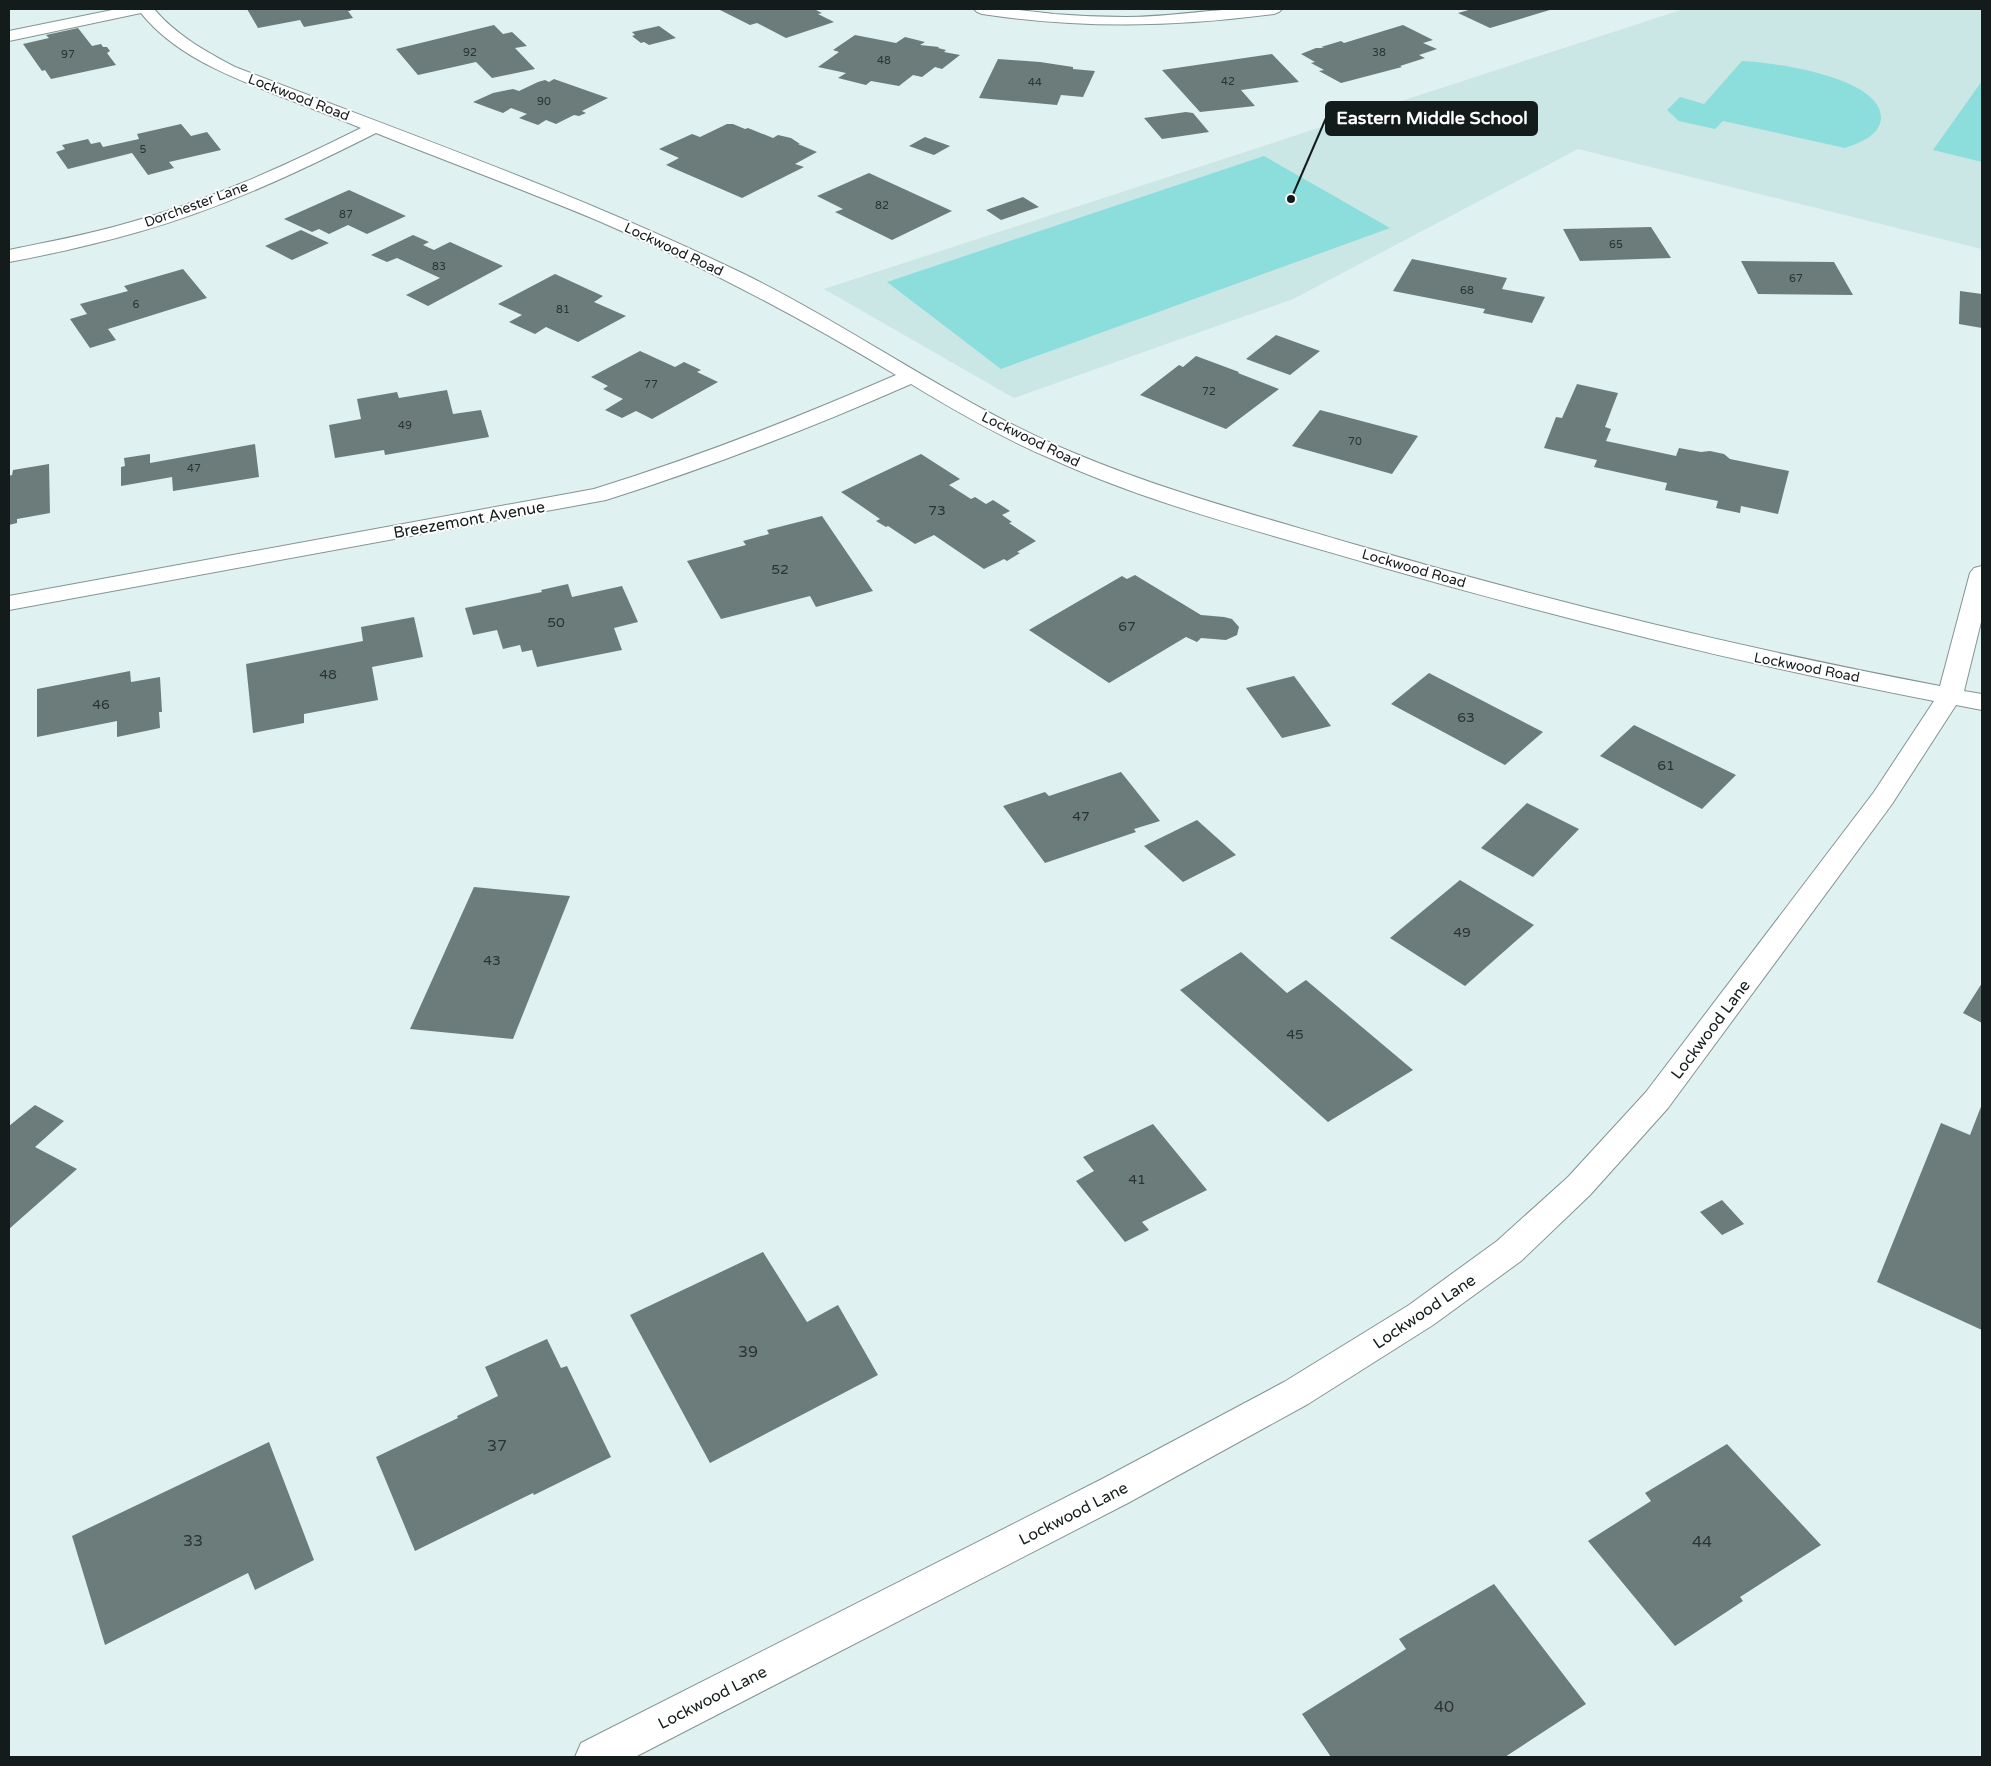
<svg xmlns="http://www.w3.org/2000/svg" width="1991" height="1766" viewBox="0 0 1991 1766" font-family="'Varela Round',sans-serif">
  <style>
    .built { fill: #cae6e5 }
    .green { fill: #8cdedc }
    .building { fill: #6c7c7b }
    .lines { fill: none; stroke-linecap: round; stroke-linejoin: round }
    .minor-casing { stroke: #839493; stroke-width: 2 }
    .minor { fill: #fff; fill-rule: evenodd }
    .labels { text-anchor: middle; stroke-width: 4; stroke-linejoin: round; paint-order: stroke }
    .far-number-label { font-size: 11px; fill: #2a3333 }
    .far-street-label { font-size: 14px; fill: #141b1b; stroke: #fff }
    .number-label { font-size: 14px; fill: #2a3333 }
    .street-label { font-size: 16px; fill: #141b1b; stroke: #fff }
    .near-number-label { font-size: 16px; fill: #2a3333 }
    .leader { fill: none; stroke: #141b1b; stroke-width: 2 }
    .callout-dot { fill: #141b1b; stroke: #fff; stroke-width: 2 }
    .callout { fill: #141b1b; stroke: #141b1b; stroke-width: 2 }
    .callout-label { font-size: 18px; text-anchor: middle; font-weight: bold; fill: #fff }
  </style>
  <rect width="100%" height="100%" fill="#dff1f0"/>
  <!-- built -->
  <polygon class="built" points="1684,9 1982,9 1982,249 1578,149 1293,299 1014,398 824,289"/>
  <!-- green -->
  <g class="green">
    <path d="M 1742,61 C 1771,62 1882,77 1881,118 C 1880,136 1859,143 1845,148 L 1723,121 L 1715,129 L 1679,121 L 1667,110 L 1680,97 L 1704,104 Z"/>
    <polygon points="1982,81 1982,162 1933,150"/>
    <polygon points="1264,156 1390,228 1001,369 887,282"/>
  </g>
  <!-- building -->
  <g class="building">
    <polygon points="247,9 349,9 351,11 348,11 353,18 304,27 300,20 258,28"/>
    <polygon points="718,9 814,9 822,13 818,14 834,22 786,38 757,23 750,25"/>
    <polygon points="1472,9 1553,9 1490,28 1458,13"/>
    <polygon points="494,25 503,34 512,32 527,46 515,48 535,69 492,78 476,62 418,75 396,49"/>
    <polygon points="1403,25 1433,40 1423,43 1437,49 1419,55 1425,58 1400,66 1402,67 1341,83 1319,71 1324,70 1311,63 1315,62 1301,54 1316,48 1324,48 1321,47 1341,41 1344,43"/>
    <polygon points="659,26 676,38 649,45 644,42 641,43 632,36 635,35 632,32"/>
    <polygon points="78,28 92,46 101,44 103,47 107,47 110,51 107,53 116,65 51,79 45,70 42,71 23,44 49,38 46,35"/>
    <polygon points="855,35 896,43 905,37 925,42 920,45 939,47 938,48 946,50 944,52 960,55 942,69 935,67 922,77 913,75 899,86 871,81 866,85 838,78 846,73 818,67 839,52 833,50"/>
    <polygon points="1272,54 1299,82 1241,90 1255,106 1200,112 1162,70"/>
    <polygon points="998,59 1040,62 1073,67 1073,69 1095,71 1083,97 1061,95 1057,105 979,98"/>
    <polygon points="554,79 608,98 582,111 586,113 579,116 574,115 556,124 546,120 538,125 519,118 527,114 511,108 503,113 473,102 493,93 513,89 519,91 538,82 545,80 549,82"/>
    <polygon points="1186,112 1193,113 1209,132 1162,139 1144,118"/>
    <polygon points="181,124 191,136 207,132 221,150 169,162 174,168 148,175 132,153 68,169 56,152 65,149 62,145 88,139 91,144 100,142 103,147 139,139 137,134"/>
    <polygon points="727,124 733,124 745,129 748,128 773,138 778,135 791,138 800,144 798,144 817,152 795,164 804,167 742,198 666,165 679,158 659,149 692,134 700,137"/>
    <polygon points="925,137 950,146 934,155 909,146"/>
    <polygon points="869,173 952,211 892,240 835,212 843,209 817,196"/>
    <polygon points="349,190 406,216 367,234 348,225 329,234 319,229 312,232 284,219"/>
    <polygon points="1023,197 1039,207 1001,220 986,210"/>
    <polygon points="1651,227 1671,258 1580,261 1563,229"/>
    <polygon points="301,230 329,243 292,260 265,246"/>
    <polygon points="413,235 429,242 423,245 434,250 450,242 503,266 428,306 406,295 440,278 397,258 387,262 371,255"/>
    <polygon points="1412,259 1507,278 1502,289 1545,297 1532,323 1483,313 1485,309 1393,291"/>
    <polygon points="1741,261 1834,262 1853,295 1758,294"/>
    <polygon points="183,269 207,298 108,329 116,340 90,348 70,319 87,314 80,304 128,291 124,286"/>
    <polygon points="555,274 603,296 594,302 626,316 578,342 546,327 535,334 509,322 522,315 498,304"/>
    <polygon points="1960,291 1982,294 1982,328 1959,324"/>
    <polygon points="1276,335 1320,351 1290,375 1246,359"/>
    <polygon points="640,351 675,367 684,362 701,370 697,372 718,382 652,419 636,411 622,418 605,410 623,399 603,389 608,386 591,377"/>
    <polygon points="1196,356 1239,372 1238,373 1279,389 1226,429 1140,395 1179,365 1183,367"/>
    <polygon points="1577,384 1618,393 1605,427 1611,429 1606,441 1676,456 1679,448 1701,452 1710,451 1724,454 1730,459 1789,471 1778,514 1741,506 1740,513 1716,508 1718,501 1665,490 1667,483 1594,467 1597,460 1544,448 1556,417 1562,418"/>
    <polygon points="447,390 453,414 481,410 489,437 385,455 384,450 335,458 329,425 361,419 357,399 397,392 399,398"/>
    <polygon points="1320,410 1418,436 1392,474 1292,446"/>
    <polygon points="255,444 259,477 173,491 172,477 121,486 121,467 125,466 124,458 150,454 150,463"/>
    <polygon points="921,454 960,479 949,485 971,499 975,497 986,504 993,500 1010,511 1002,515 1012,522 1009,523 1036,541 1017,552 1020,553 1007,561 1004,559 984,569 934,535 915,544 888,526 886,527 876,521 880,519 841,492"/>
    <polygon points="49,464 50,513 17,519 17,523 9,525 9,476 12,475 13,470"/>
    <polygon points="822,516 873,591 816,607 810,596 721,619 687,561 746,545 743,541 769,534 767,530"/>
    <polygon points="1135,575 1201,615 1224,617 1232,619 1239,627 1237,635 1226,640 1201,638 1197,642 1186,637 1109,683 1029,630 1122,576 1127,579"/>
    <polygon points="568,584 572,597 622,586 638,622 614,628 622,650 537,667 532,650 522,652 520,645 503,649 497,630 473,635 465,608 542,592 541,590"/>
    <polygon points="414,617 423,657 372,667 378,700 304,714 304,723 253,733 246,664 363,641 361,627"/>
    <polygon points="130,671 131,682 160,677 162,712 159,712 160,728 117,737 117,721 37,737 37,689"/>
    <polygon points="1429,673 1543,732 1505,765 1391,704"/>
    <polygon points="1294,676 1331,726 1282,738 1246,688"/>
    <polygon points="1634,725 1736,775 1702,809 1600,756"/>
    <polygon points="1121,772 1160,821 1134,829 1136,832 1045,863 1003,806 1045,792 1049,796"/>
    <polygon points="1527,803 1579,829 1533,877 1481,848"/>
    <polygon points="1197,820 1236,855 1183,882 1144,846"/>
    <polygon points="1460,880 1534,925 1465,986 1390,938"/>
    <polygon points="474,887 570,896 513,1039 410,1029"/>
    <polygon points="1241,952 1287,993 1306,980 1413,1070 1328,1122 1180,990"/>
    <polygon points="1982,983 1982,1023 1963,1013"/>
    <polygon points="1982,1104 1982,1330 1877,1282 1941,1123 1970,1135"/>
    <polygon points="35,1105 64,1121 35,1147 77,1169 9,1229 9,1126"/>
    <polygon points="1153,1124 1207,1190 1142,1222 1149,1230 1125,1242 1076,1181 1094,1171 1083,1157"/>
    <polygon points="1722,1200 1744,1224 1722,1235 1700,1212"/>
    <polygon points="763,1252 807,1322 838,1305 878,1375 710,1463 630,1315"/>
    <polygon points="547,1339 561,1368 567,1366 611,1457 534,1495 533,1493 415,1551 376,1457 458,1418 457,1416 498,1396 485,1367"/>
    <polygon points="269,1442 314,1560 255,1590 248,1573 105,1645 72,1536"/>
    <polygon points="1727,1444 1821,1545 1740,1597 1743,1601 1675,1646 1588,1541 1651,1501 1645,1493"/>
    <polygon points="1494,1584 1586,1704 1505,1757 1331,1757 1302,1714 1406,1649 1399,1639"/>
  </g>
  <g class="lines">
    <!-- minor casing -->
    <g class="minor-casing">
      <g id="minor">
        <path d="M 117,9 L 154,9 C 176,35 205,51 235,67 C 405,133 579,194 744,274 C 856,329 958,405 1074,453 C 1164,491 1259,516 1353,544 C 1548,601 1740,648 1940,686 L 1970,573 L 1974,568 L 1982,566 L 1982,618 L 1964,691 L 1982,694 L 1982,710 L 1956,705 L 1892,804 L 1668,1108 L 1590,1195 L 1521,1261 L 1433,1325 L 1308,1404 L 1128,1503 L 635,1757 L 575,1757 L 581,1743 L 1102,1479 L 1284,1382 L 1409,1305 L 1497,1241 L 1568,1177 L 1646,1092 L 1874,792 L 1934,701 C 1742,664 1554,617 1367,563 C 1262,532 1154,505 1054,460 C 1004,439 957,412 911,384 C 811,428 710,467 606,500 L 9,610 L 9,596 L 594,489 C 697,457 797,418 896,375 C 801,318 703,266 601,222 C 527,191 451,163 376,133 C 299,172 220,209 138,232 C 96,244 52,254 9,262 L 9,250 C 47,242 86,235 124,224 C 206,202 285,166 361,128 C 332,116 303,105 274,94 C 225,74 175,55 141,13 L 9,41 L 9,31 Z"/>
        <path d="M 974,9 C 1001,7 1027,11 1054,14 C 1078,16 1102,17 1126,17 C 1178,17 1230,5 1282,9 L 1279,12 L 1274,14 C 1174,27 1082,29 982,14 L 977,12 Z"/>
      </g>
    </g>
    <!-- minor -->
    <use href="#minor" class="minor"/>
  </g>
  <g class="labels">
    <!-- far-number labels -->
    <g class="far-number-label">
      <text x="470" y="56">92</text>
      <text x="1379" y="56">38</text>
      <text x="68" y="58">97</text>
      <text x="884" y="64">48</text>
      <text x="1228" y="85">42</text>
      <text x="1035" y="86">44</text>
      <text x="544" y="105">90</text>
      <text x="143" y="153">5</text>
      <text x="882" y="209">82</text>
      <text x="346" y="218">87</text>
      <text x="1616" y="248">65</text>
      <text x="439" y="270">83</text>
      <text x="1796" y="282">67</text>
      <text x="1467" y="294">68</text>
      <text x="136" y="308">6</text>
      <text x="563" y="313">81</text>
      <text x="651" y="388">77</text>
      <text x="1209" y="395">72</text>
      <text x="405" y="429">49</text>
      <text x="1355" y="445">70</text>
      <text x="194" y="472">47</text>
    </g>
    <!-- far-street labels -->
    <g class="far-street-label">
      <text transform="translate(299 97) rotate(21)" y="5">Lockwood Road</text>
      <text transform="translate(196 204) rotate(-20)" y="5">Dorchester Lane</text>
      <text transform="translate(674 249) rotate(25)" y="5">Lockwood Road</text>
      <text transform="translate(1031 439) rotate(26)" y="5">Lockwood Road</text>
      <text transform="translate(1414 568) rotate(16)" y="5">Lockwood Road</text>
      <text transform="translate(1807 667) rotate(11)" y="5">Lockwood Road</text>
    </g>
    <!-- number labels -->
    <g class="number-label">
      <text x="937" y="515">73</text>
      <text x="780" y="574">52</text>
      <text x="556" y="627">50</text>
      <text x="1127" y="631">67</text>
      <text x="328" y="679">48</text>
      <text x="101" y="709">46</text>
      <text x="1466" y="722">63</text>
      <text x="1666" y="770">61</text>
      <text x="1081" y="821">47</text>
      <text x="1462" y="937">49</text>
      <text x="492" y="965">43</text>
      <text x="1295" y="1039">45</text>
      <text x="1137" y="1184">41</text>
    </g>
    <!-- street labels -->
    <g class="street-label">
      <text transform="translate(469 519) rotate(-10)" y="6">Breezemont Avenue</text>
      <text transform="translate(1710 1029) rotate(-53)" y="6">Lockwood Lane</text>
      <text transform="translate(1424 1311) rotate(-34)" y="6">Lockwood Lane</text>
      <text transform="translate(1073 1513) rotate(-27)" y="6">Lockwood Lane</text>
      <text transform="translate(712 1697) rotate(-27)" y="6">Lockwood Lane</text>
    </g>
    <!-- near-number labels -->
    <g class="near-number-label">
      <text x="748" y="1357">39</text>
      <text x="497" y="1451">37</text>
      <text x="193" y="1546">33</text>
      <text x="1702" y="1547">44</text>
      <text x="1444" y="1712">40</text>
    </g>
  </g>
  <!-- callouts -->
  <path class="leader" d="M1291 199L1326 118"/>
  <circle class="callout-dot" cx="1291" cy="199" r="5"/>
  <rect class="callout" x="1326" y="102" width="211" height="33" rx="5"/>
  <g class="callout-label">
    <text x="1432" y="124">Eastern Middle School</text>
  </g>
  <!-- border -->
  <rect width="1991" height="1766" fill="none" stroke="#141b1b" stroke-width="20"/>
</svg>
